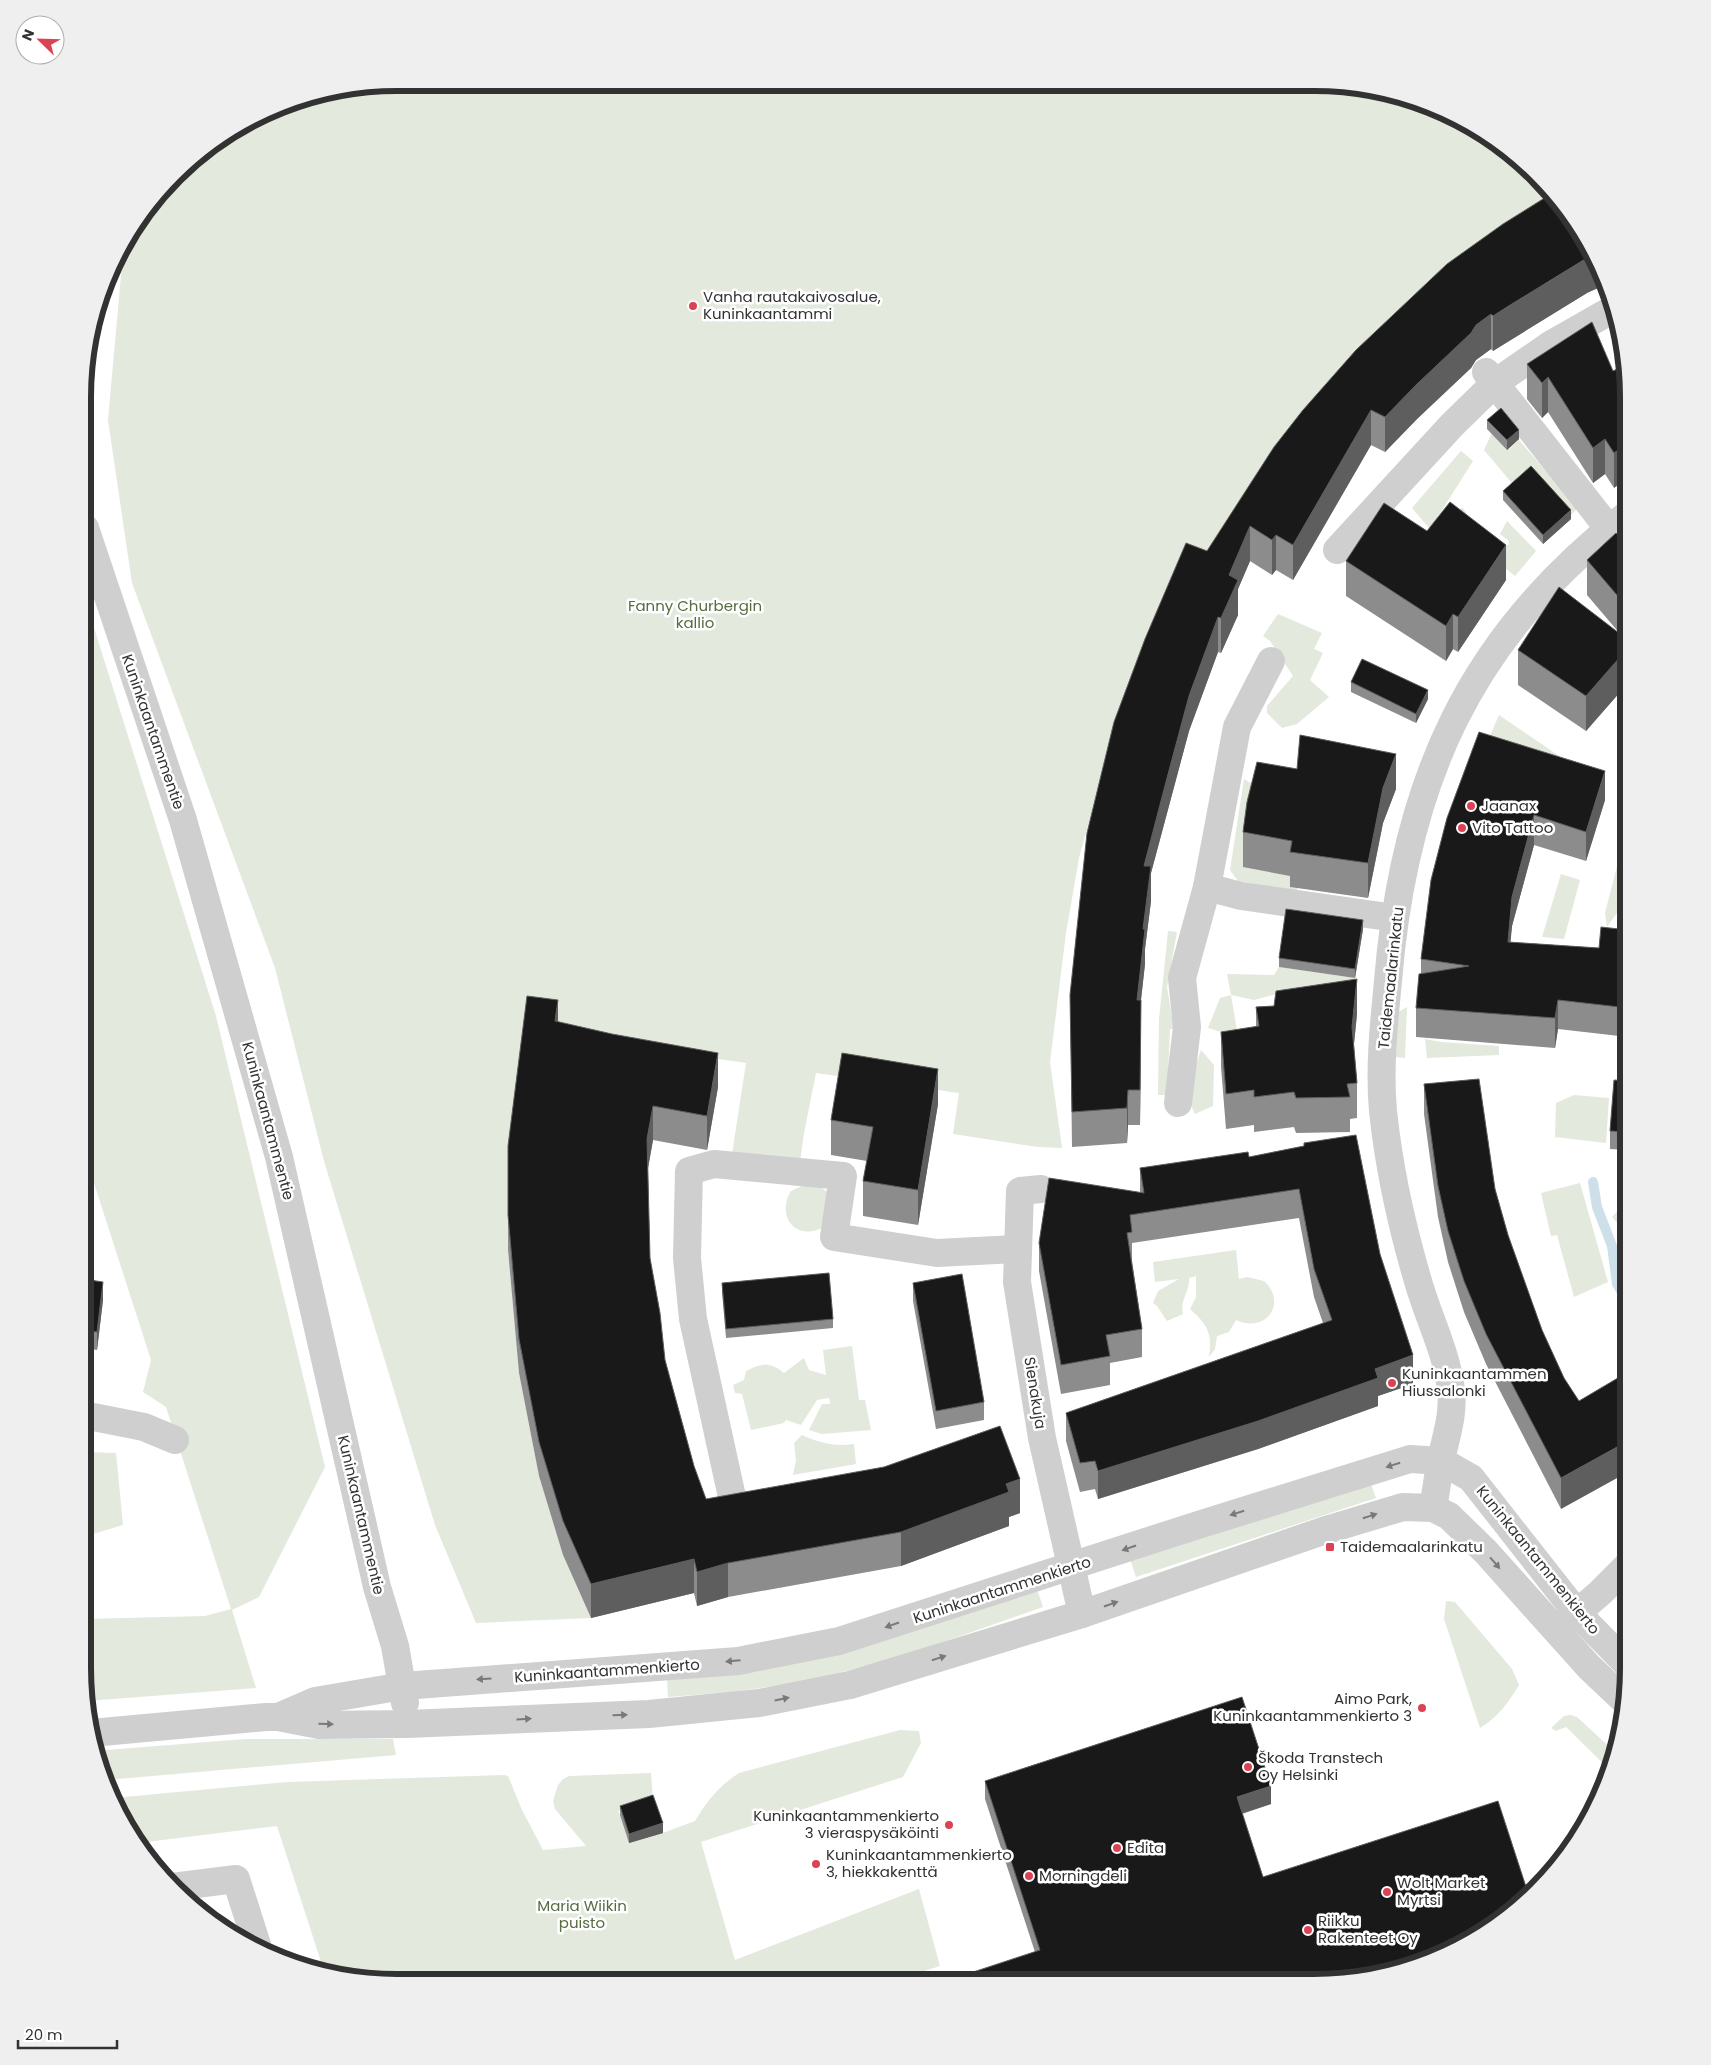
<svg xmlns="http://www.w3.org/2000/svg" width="1711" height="2065" viewBox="0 0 1711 2065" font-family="Poppins,sans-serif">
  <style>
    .green { fill: #e3e9dc }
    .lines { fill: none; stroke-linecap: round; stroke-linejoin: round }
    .stream { stroke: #cde0ea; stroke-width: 10 }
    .minor { stroke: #cfcfcf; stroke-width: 28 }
    .wall { fill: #8c8c8c }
    .shaded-wall { fill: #5e5e5e }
    .building { fill: #191919; stroke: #5e5e5e }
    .oneway { fill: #797979 }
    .poi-dot { fill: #db4253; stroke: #fff; stroke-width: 2 }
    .labels { text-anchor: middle; stroke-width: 5; stroke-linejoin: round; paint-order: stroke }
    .poi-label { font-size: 15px; fill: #323232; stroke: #fff; text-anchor: start }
    .park-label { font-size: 15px; fill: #576c41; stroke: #fff }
    .street-label { font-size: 15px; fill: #323232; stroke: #fff }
    .rim { fill: none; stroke: #323232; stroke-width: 6 }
  </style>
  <rect width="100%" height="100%" fill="#fff"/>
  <!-- green -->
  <g class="green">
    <polygon points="397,83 1355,85 1415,99 1489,135 1537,175 1564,210 1322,409 1097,793 1079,858 1066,933 1050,1062 1062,1148 1038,1147 953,1134 959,1093 816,1073 804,1133 800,1162 732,1154 746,1063 527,1031 508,1180 508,1250 519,1373 539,1476 563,1555 591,1618 476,1623 435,1525 324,1161 275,968 132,583 108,420 124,242 190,160 270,114 358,89"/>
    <polygon points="1492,433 1508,450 1519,440 1578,508 1571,515 1516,488 1484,450"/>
    <polygon points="1461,451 1473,461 1430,529 1412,508"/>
    <polygon points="1463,508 1475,528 1502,549 1509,544 1508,540 1500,534 1507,521 1536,551 1515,576 1489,555 1454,517 1459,509"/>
    <polygon points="85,599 216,1016 325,1467 259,1597 232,1610 256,1688 87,1701 83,1668 83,1619 205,1616 231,1609 166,1407 143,1392 151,1360 84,1152"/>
    <polygon points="1278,614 1322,633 1314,649 1323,653 1310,680 1329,697 1297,724 1282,728 1267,713 1267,706 1293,676 1270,641 1263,636"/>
    <polygon points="1499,715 1565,760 1479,761"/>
    <polygon points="1244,779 1272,796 1301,878 1296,893 1238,881 1230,870"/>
    <polygon points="1628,823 1628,882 1619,910 1607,927 1605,913"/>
    <polygon points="1561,874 1580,880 1564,939 1542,937"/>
    <polygon points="1168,931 1177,932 1167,987 1174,1029 1170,1029 1167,1095 1158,1095 1159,1019"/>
    <polygon points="1279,967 1355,978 1352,1001 1284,992 1254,1000 1231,995 1238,1037 1208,1028 1220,998 1231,995 1227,974 1274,975"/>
    <polygon points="1407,1007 1405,1058 1394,1057 1390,1017"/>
    <polygon points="1425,1039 1441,1042 1499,1046 1499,1055 1427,1058"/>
    <polygon points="1201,1050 1214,1065 1213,1106 1195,1114 1186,1094"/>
    <polygon points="1574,1095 1609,1098 1606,1143 1555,1137 1556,1103"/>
    <polygon points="1580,1183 1608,1282 1574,1297 1557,1235 1551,1236 1541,1193"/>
    <path d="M 806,1184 L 822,1188 L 828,1193 L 822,1228 C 795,1241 776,1216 791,1191 Z"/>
    <polygon points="1628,1200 1628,1235 1612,1217"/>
    <path d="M 1236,1250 L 1239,1279 L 1247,1277 L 1264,1281 C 1288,1303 1266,1334 1236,1320 L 1229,1332 L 1217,1336 L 1215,1349 L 1209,1357 C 1213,1334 1207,1324 1190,1309 L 1196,1297 L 1196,1276 L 1189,1278 C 1190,1293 1180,1298 1183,1314 L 1167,1321 L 1157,1306 L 1153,1303 L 1158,1291 L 1179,1279 L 1155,1282 L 1153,1262 Z"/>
    <path d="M 852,1346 L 859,1400 L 865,1400 L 871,1430 L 822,1434 L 809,1430 L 822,1404 L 830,1404 L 829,1398 L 817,1400 L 801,1425 L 786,1420 L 784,1423 L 751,1430 L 742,1394 L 735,1393 L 733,1385 L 744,1380 L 746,1371 C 760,1363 771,1362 784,1373 L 804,1358 L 809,1370 L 826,1375 L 823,1350 Z"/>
    <path d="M 802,1435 C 820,1443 835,1447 854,1444 L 856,1464 L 793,1475 L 796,1460 L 794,1443 Z"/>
    <polygon points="83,1452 116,1453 123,1525 83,1537"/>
    <polygon points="1370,1481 1376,1498 1136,1577 1130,1559"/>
    <polygon points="1037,1589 1043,1607 909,1654 806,1682 731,1692 668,1697 667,1677"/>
    <path d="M 1446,1601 L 1455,1602 L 1512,1669 L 1519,1685 C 1509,1702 1497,1718 1480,1728 L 1444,1619 Z"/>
    <polygon points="1570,1715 1577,1717 1615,1752 1611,1771 1566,1727 1556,1731 1551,1728 1564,1716"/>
    <path d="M 900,1730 L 919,1731 L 921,1743 L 903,1777 L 701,1842 L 735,1960 L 919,1889 L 940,1966 L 890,1982 L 376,1982 L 324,1971 L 277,1826 L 138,1843 L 125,1826 L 113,1798 L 287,1782 L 504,1775 L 508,1776 L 522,1810 L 543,1850 L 586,1846 L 555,1809 L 553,1801 L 558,1785 L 563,1779 L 569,1776 L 651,1773 L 653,1799 L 618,1811 L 620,1815 L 663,1833 L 695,1821 C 706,1802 720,1785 739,1773 Z"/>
    <polygon points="245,1739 393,1739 396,1755 106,1780 94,1751"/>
  </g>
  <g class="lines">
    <!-- stream -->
    <g class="stream">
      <polyline points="1625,917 1628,901"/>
      <polyline points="1593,1182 1597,1207 1612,1246 1617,1284 1628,1302"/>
    </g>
    <!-- minor -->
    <g class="minor">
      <polyline points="1486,372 1609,529"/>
      <polyline points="85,528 183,820 279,1157 377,1587 395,1646 405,1703"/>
      <polyline points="1337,550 1452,425 1495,383 1550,345 1615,308"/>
      <polyline points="1207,887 1241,896 1395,918"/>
      <polyline points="1178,1103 1187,1027 1182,978 1207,887 1237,727 1271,661"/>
      <polyline points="1041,1189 1020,1191 1017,1282 1042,1438 1082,1614"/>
      <polyline points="83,1415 144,1427 175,1440"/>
      <polyline points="734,1506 693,1319 687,1258 689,1171 714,1164 843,1176 834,1237 937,1253 1016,1249"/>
      <path d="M 1433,1508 C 1436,1492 1438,1475 1441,1460 C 1446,1436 1454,1415 1451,1390 C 1447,1353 1428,1317 1418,1281 C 1402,1227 1389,1168 1383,1111 C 1379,1068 1384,1023 1388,981 C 1404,784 1469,636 1628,514"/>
      <polyline points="1564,1624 1600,1593 1628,1565"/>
      <polyline points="278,1717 315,1701 403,1686 738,1661 839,1641 1195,1526 1410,1459 1441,1461 1471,1478 1577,1613 1628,1665"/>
      <polyline points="91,1733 266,1717 278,1717 319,1725 407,1724 649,1714 759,1703 850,1685 1082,1614 1323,1531 1403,1507 1433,1508 1449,1516 1486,1552 1589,1667 1625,1701"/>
      <polyline points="172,1887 236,1879 258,1948"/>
    </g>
  </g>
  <!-- wall -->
  <g class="wall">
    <polygon points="1447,264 1587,293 1507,342 1493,351 1491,349 1476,360 1471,368 1417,419 1385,452 1371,445 1293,580 1276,570 1272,575 1250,561 1238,589 1238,615 1221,653 1218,652 1189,731 1151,873 1151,901 1145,949 1145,964 1141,1000 1141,1035 1140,1125 1128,1125 1127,1143 1072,1147 1070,995 1207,551"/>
    <polygon points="1527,364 1613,371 1624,366 1614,488 1605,474 1593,483 1548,412 1542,418 1527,399"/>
    <polygon points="1487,420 1519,439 1507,450 1487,429"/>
    <polygon points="1503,491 1571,519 1543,544 1503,500"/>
    <polygon points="1427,531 1506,580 1458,652 1453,649 1446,661 1346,596 1346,561"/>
    <polygon points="1628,546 1628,683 1586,731 1518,685 1518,650 1621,635 1587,595 1587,560"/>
    <polygon points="1351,682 1428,699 1416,723 1351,692"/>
    <polygon points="1396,789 1383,823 1368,898 1290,887 1290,876 1243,867 1243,832"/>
    <polygon points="1605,800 1586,861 1534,845 1512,926 1510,942 1599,948 1628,930 1628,1037 1558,1029 1555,1048 1416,1037 1416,1008 1421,974 1421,959 1447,818"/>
    <polygon points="1363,929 1355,978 1279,967 1279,958"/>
    <polygon points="1274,1006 1357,1014 1354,1045 1357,1083 1357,1118 1350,1119 1350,1132 1296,1133 1294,1127 1254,1132 1254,1125 1226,1129 1221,1067 1221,1032 1256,1027 1256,1007"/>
    <polygon points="558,1022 718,1087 707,1150 653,1140 648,1169 650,1258 665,1360 694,1466 706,1499 1020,1513 1009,1517 1009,1526 901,1566 728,1597 697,1606 694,1593 591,1618 563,1555 539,1476 519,1373 508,1250 508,1146"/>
    <polygon points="1628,1081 1628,1150 1610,1149 1610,1131"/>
    <polygon points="1424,1084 1495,1189 1508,1235 1542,1330 1564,1378 1561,1509 1486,1364 1464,1312 1448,1262 1438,1217 1424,1114"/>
    <polygon points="938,1104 918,1225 863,1216 863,1181 867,1161 831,1155 831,1120"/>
    <polygon points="1304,1143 1380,1254 1413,1384 1378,1396 1378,1406 1258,1449 1098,1499 1095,1489 1080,1492 1066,1441 1066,1413 1323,1323 1314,1297 1299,1218 1132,1243 1132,1261 1142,1329 1142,1357 1110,1363 1110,1385 1061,1394 1039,1271 1039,1243 1140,1193 1140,1168 1249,1157 1304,1146"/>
    <polygon points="83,1279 103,1300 97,1350 83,1348"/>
    <polygon points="722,1283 833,1319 833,1328 726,1338 722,1292"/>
    <polygon points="913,1283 984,1402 984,1420 936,1429 913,1301"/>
    <polygon points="83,1548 85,1563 85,1581 83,1581"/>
    <polygon points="985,1781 1271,1804 1242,1814 1263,1877 1035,1952 985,1799"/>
    <polygon points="620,1806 663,1833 629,1843 620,1815"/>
  </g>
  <!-- shaded-wall -->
  <g class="shaded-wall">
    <polygon points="1593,255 1605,285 1587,293 1493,351 1493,316 1587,258"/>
    <polygon points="1491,314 1491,349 1476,360 1471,368 1417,419 1385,452 1385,417 1417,384 1476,325"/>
    <polygon points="1548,377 1548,412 1542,418 1542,383"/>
    <polygon points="1371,410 1371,445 1293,580 1293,545"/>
    <polygon points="1519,430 1519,439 1507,450 1507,440"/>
    <polygon points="1605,439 1605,474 1593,483 1593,448"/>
    <polygon points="1628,443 1628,478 1614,488 1614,453"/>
    <polygon points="1571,510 1571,519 1543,544 1543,535"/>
    <polygon points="1250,526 1250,561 1238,589 1238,615 1221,653 1221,618 1229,575"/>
    <polygon points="1276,535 1276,570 1272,575 1272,540"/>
    <polygon points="1506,545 1506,580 1458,652 1458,617"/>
    <polygon points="1453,614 1453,649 1446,661 1446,626"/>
    <polygon points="1218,617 1218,652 1189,731 1151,873 1151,901 1145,949 1145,964 1137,1035 1137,1000 1144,866 1167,778 1189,696"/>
    <polygon points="1628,648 1628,683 1586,731 1586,696"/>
    <polygon points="1428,690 1428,699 1416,723 1416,714"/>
    <polygon points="1396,754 1396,789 1383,823 1368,898 1368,863 1383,788"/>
    <polygon points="1605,771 1605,800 1586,861 1586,832"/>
    <polygon points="1534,815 1534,845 1512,926 1508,971 1508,942 1512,897"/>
    <polygon points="1363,920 1363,929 1355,978 1355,969"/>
    <polygon points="1357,979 1357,1014 1352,1062 1352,1027"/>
    <polygon points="558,1000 558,1035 555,1021"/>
    <polygon points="1141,1000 1141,1035 1140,1125 1140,1090"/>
    <polygon points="1558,1000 1558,1029 1555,1048 1555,1018"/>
    <polygon points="718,1053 718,1087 707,1150 707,1116"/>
    <polygon points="938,1069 938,1104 918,1225 918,1190"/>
    <polygon points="1128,1090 1128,1125 1127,1143 1127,1108"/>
    <polygon points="653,1106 653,1140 647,1173 647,1139"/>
    <polygon points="103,1282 103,1300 97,1350 97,1332"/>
    <polygon points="1413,1355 1413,1384 1378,1396 1378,1406 1258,1449 1098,1499 1098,1471 1375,1369"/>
    <polygon points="1628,1441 1628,1472 1561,1509 1561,1478"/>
    <polygon points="1020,1479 1020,1513 1009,1517 1009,1526 901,1566 901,1532 1006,1484"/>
    <polygon points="694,1559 694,1593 591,1618 591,1584"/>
    <polygon points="728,1563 728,1597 697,1606 697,1572"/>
    <polygon points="1271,1786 1271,1804 1237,1815 1237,1797"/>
    <polygon points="663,1823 663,1833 629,1843 629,1834"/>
  </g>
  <!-- building -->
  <g class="building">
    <polygon points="1551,194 1586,239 1593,255 1587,258 1507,307 1493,316 1491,314 1476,325 1471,333 1417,384 1385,417 1371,410 1293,545 1276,535 1272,540 1250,526 1229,575 1238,580 1221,618 1218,617 1189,696 1167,778 1144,866 1151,866 1143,929 1145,929 1137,1000 1141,1000 1140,1090 1128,1090 1127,1108 1072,1112 1070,995 1087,833 1114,722 1145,639 1186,543 1207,551 1274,447 1303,410 1356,350 1447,264 1503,224"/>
    <polygon points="1592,322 1613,371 1624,366 1628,397 1628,443 1614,453 1605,439 1593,448 1548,377 1542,383 1527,364"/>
    <polygon points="1501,408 1519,430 1507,440 1487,420"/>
    <polygon points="1531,466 1571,510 1543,535 1503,491"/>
    <polygon points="1450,502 1506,545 1458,617 1453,614 1446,626 1346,561 1384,503 1427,531"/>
    <polygon points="1616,533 1628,546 1628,608 1587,560"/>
    <polygon points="1559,587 1628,640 1628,648 1586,696 1518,650"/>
    <polygon points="1362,659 1428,690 1416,714 1351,682"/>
    <polygon points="1479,732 1605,771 1586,832 1534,815 1512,897 1508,942 1599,948 1601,927 1628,930 1628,1008 1558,1000 1555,1018 1416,1008 1419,974 1469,966 1421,959 1431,880 1447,818"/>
    <polygon points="1300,735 1396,754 1383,788 1368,863 1290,852 1292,841 1243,832 1247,802 1257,762 1297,769"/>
    <polygon points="1286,909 1363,920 1355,969 1279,958"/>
    <polygon points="1357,979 1352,1027 1357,1083 1347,1084 1350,1097 1296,1098 1294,1092 1254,1097 1254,1090 1226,1094 1221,1032 1259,1026 1256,1007 1274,1006 1276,991"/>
    <polygon points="527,996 558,1000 555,1021 612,1034 718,1053 707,1116 653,1106 647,1139 650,1258 660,1313 665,1360 694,1466 706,1499 884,1467 1000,1426 1020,1479 1006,1484 1009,1492 901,1532 728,1563 697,1572 694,1559 591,1584 563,1521 539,1442 519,1339 508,1215 508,1146"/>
    <polygon points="842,1053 938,1069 918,1190 863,1181 873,1127 831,1120"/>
    <polygon points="1479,1079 1495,1189 1508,1235 1542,1330 1564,1378 1579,1401 1628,1372 1628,1441 1561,1478 1486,1334 1464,1281 1448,1231 1438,1186 1424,1084"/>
    <polygon points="1614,1080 1628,1081 1628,1132 1610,1131"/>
    <polygon points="1356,1135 1380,1254 1413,1355 1375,1369 1378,1378 1258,1421 1098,1471 1095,1461 1080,1463 1066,1413 1332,1320 1314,1269 1299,1189 1130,1215 1132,1232 1127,1233 1142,1329 1106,1335 1110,1356 1061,1365 1039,1243 1049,1178 1144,1193 1140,1168 1248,1152 1249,1157 1304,1146 1304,1143"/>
    <polygon points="829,1273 833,1319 726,1329 722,1283"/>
    <polygon points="962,1274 984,1402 936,1411 913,1283"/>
    <polygon points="83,1279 103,1282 97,1332 83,1330"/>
    <polygon points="83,1548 85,1563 83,1563"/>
    <polygon points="1242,1697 1271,1786 1237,1797 1263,1877 1498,1801 1529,1896 1472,1940 1396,1972 1334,1982 943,1982 1040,1950 985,1781"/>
    <polygon points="653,1795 663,1823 629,1834 620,1806"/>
  </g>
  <!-- one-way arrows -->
  <defs><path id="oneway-solid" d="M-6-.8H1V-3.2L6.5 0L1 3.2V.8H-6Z" transform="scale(1.25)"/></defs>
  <g class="oneway">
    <use href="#oneway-solid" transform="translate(1393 1465) rotate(163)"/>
    <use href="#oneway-solid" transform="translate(1237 1513) rotate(163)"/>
    <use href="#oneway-solid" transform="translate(1370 1516) rotate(-18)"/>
    <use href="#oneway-solid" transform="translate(1129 1548) rotate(161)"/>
    <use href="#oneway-solid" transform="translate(1495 1563) rotate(49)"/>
    <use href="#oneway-solid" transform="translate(1111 1604) rotate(-19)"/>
    <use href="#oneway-solid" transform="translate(892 1625) rotate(161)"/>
    <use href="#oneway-solid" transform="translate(939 1658) rotate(-17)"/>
    <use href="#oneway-solid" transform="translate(733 1661) rotate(175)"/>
    <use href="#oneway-solid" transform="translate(484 1679) rotate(176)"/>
    <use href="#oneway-solid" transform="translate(782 1699) rotate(-12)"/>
    <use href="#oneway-solid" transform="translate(620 1715) rotate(-2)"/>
    <use href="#oneway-solid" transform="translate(524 1719) rotate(-4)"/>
    <use href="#oneway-solid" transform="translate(326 1724) rotate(1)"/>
  </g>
  <!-- markers -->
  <g class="poi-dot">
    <circle cx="693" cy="306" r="5"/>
    <circle cx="1471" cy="806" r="5"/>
    <circle cx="1462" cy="828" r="5"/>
    <circle cx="1392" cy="1383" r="5"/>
    <rect x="1325" y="1542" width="10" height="10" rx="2.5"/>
    <circle cx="1422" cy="1708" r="5"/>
    <circle cx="1248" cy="1767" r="5"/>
    <circle cx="949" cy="1825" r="5"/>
    <circle cx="1117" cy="1848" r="5"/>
    <circle cx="816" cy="1864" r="5"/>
    <circle cx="1029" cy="1876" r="5"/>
    <circle cx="1387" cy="1892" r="5"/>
    <circle cx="1308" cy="1930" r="5"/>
  </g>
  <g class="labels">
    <!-- poi labels -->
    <g class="poi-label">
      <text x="703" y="302">Vanha rautakaivosalue,<tspan x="703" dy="17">Kuninkaantammi</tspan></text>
      <text x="1481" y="811">Jaanax</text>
      <text x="1472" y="833">Vito Tattoo</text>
      <text x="1402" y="1379">Kuninkaantammen<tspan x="1402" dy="17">Hiussalonki</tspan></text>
      <text x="1340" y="1552">Taidemaalarinkatu</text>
      <text x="1412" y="1704" text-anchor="end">Aimo Park,<tspan x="1412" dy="17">Kuninkaantammenkierto 3</tspan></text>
      <text x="1258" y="1763">Škoda Transtech<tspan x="1258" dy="17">Oy Helsinki</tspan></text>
      <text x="939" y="1821" text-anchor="end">Kuninkaantammenkierto<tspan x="939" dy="17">3 vieraspysäköinti</tspan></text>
      <text x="1127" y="1853">Edita</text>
      <text x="826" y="1860">Kuninkaantammenkierto<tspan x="826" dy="17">3, hiekkakenttä</tspan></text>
      <text x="1039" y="1881">Morningdeli</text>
      <text x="1397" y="1888">Wolt Market<tspan x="1397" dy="17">Myrtsi</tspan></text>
      <text x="1318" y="1926">Riikku<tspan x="1318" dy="17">Rakenteet Oy</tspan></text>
    </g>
    <!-- park labels -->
    <g class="park-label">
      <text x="695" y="611">Fanny Churbergin<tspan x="695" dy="17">kallio</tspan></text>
      <text x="582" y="1911">Maria Wiikin<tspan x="582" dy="17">puisto</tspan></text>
    </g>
    <!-- street labels -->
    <g class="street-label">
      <text transform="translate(153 732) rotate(71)" y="5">Kuninkaantammentie</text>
      <text transform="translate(1391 978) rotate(-84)" y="5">Taidemaalarinkatu</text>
      <text transform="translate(268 1121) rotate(75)" y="5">Kuninkaantammentie</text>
      <text transform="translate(1035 1393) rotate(81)" y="5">Sienakuja</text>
      <text transform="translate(361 1515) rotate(77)" y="5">Kuninkaantammentie</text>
      <text transform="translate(1538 1560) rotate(51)" y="5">Kuninkaantammenkierto</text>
      <text transform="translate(1002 1590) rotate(-18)" y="5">Kuninkaantammenkierto</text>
      <text transform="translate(607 1671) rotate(-4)" y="5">Kuninkaantammenkierto</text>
    </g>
  </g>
  <!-- crop -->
  <path d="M0 0H1711V2065H0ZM397 91H1314A306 306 0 0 1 1620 397V1668A306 306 0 0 1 1314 1974H397A306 306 0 0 1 91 1668V397A306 306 0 0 1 397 91Z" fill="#efefef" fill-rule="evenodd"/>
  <path class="rim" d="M397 91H1314A306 306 0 0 1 1620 397V1668A306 306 0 0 1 1314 1974H397A306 306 0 0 1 91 1668V397A306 306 0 0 1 397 91Z"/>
  <!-- north arrow -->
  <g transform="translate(40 40) rotate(293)"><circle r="24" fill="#ffffff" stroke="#adadad"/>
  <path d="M0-4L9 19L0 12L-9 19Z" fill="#db4253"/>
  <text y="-8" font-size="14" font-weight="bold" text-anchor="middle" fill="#323232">N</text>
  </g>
  <!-- scale -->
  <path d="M18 2040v8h99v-8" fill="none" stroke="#323232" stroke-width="2.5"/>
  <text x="25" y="2040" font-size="15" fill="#323232" stroke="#ffffff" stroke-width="4" paint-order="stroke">20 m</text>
</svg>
